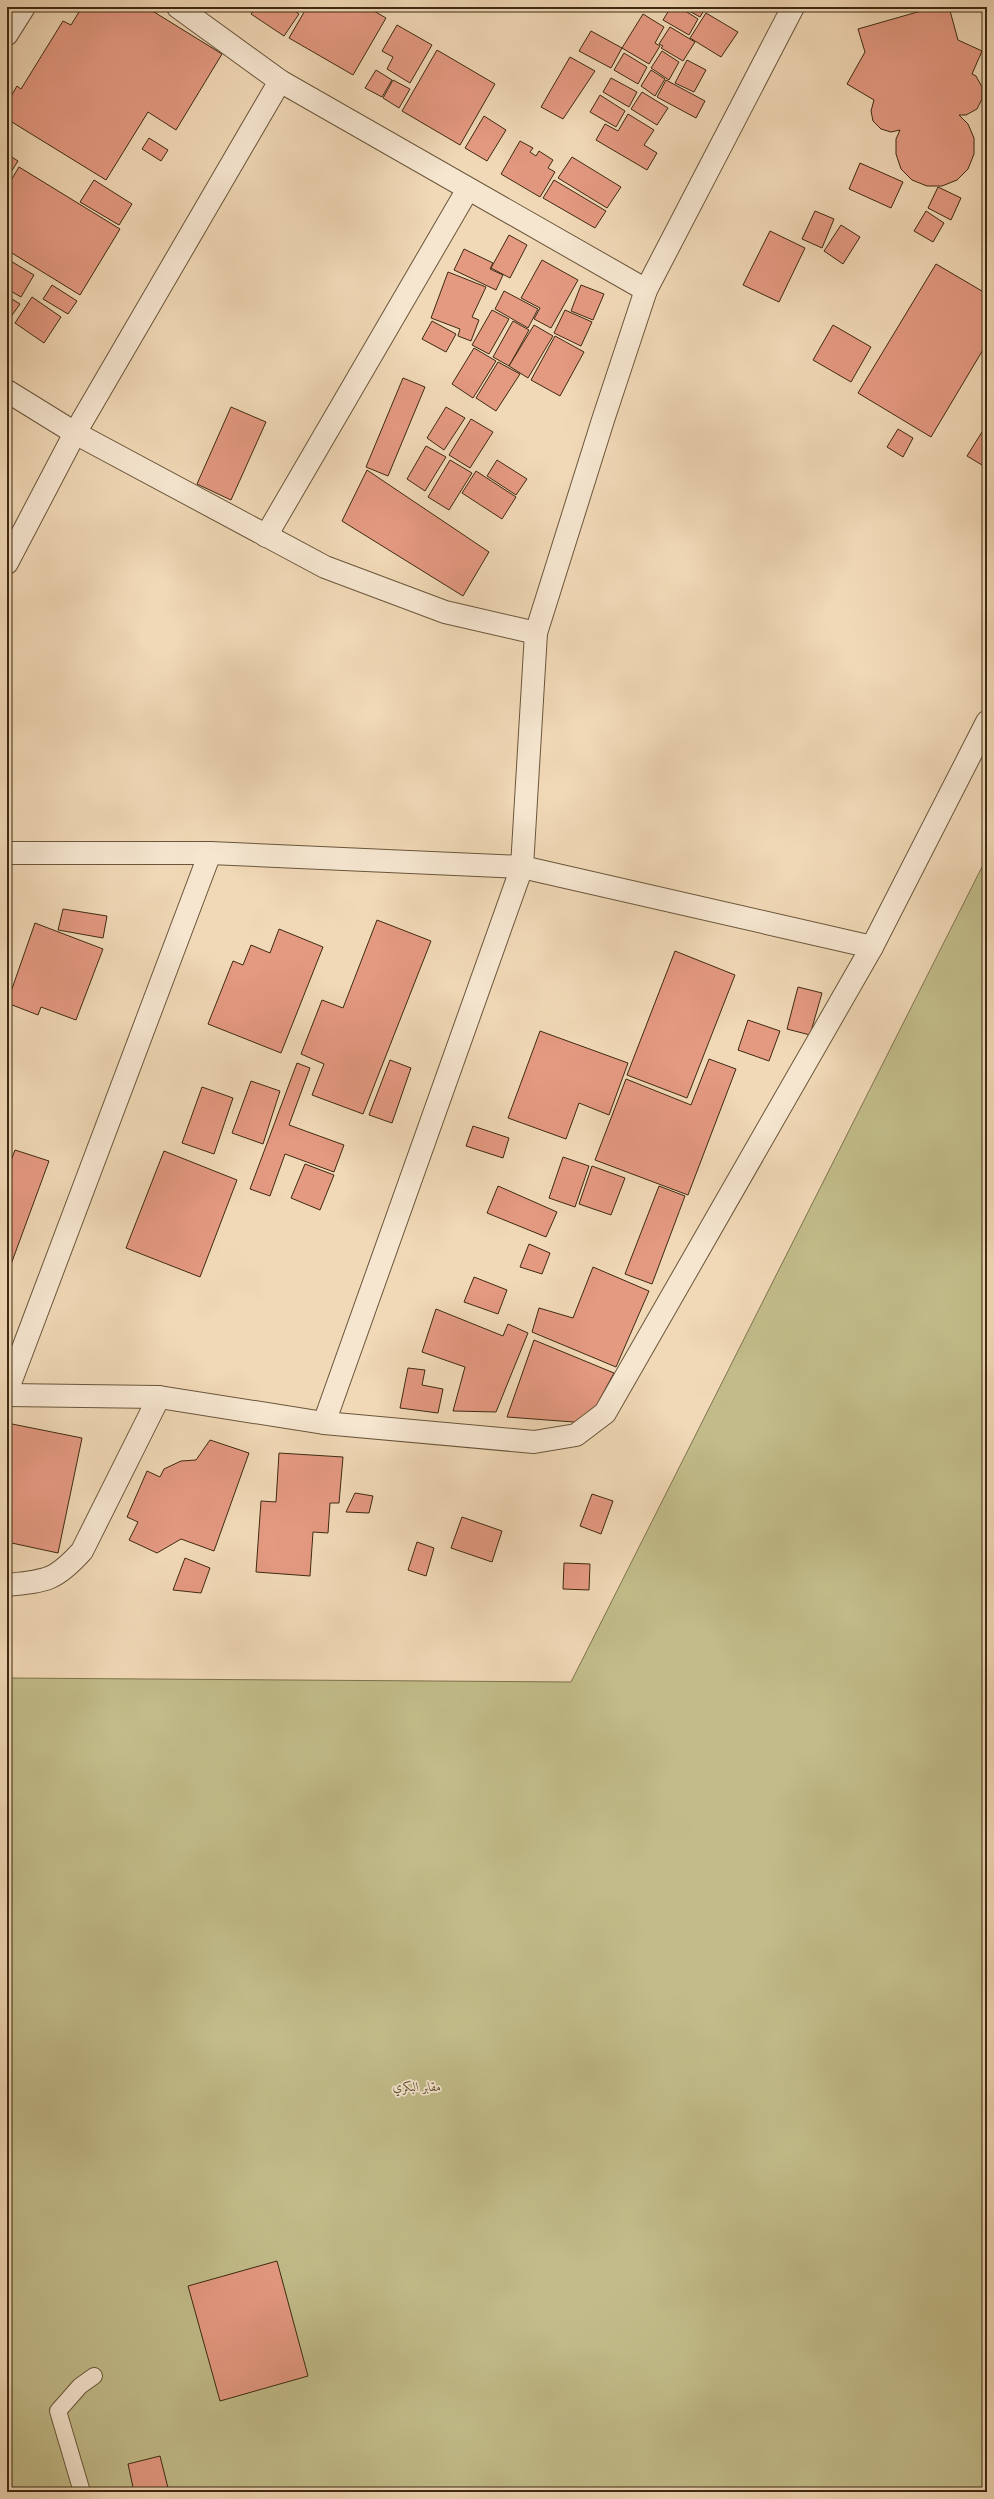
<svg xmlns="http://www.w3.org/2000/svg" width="994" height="2499" viewBox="0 0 994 2499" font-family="'IM FELL French Canon',Amiri,serif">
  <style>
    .green { fill: #c1bc89; stroke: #7f734e }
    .building { fill: #e49981; stroke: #3d2a12 }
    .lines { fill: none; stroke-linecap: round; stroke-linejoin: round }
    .service-casing { stroke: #6a563b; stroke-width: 18 }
    .minor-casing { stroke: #6a563b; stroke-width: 24 }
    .service { stroke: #f6e6d0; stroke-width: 16 }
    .minor { stroke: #f6e6d0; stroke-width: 22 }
    .labels { text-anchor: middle; stroke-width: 3.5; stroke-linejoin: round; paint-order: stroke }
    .park-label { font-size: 13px; font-style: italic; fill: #5e4e30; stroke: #f6e6d0 }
  </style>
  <rect width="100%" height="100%" fill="#f1d8b6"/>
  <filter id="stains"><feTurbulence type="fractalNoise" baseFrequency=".005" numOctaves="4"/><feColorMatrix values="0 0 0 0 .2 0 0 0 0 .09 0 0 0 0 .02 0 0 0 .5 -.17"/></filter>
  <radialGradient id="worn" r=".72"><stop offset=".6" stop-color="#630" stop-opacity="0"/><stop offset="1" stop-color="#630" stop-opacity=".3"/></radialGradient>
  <!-- green -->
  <polygon class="green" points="987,857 987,2492 7,2492 7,1678 571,1682"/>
  <!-- building -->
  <g class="building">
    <polygon points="82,7 146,7 222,54 176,130 148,112 106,180 7,119 7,103 17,86 21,89 63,21 71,25"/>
    <polygon points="256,7 289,7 299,14 284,36 251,14"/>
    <polygon points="307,7 367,7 386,18 353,75 289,38"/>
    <polygon points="671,7 679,7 698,19 689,35 663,20"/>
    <polygon points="682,7 706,7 700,17"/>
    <polygon points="935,7 949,7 958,40 982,51 972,74 976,76 982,87 982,99 977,109 966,115 959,115 968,124 974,138 974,154 968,169 957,180 942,186 927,186 912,180 901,169 896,154 896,139 900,130 891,132 881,129 873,121 871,111 874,100 847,84 865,52 858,29"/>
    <polygon points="706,13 738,32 721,57 690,38"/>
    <polygon points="643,14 664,27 655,43 660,46 649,64 622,48"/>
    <polygon points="397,25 432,45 410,83 387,69 393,57 382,51"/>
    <polygon points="670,27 695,42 683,61 661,48 663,46 659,44"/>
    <polygon points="591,31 622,48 611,68 579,51"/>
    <polygon points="437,50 495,84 460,145 402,111"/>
    <polygon points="662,51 679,62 669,80 651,68"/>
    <polygon points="624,53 647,67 638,84 614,70"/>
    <polygon points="570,57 595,71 563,119 541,107"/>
    <polygon points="687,60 706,70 694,92 675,83"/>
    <polygon points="376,70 392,80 382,97 365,88"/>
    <polygon points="651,70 665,79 655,96 641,86"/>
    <polygon points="611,78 637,92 629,107 603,92"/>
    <polygon points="393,80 410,89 399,108 383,98"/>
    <polygon points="666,80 705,101 696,118 657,97"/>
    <polygon points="642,92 668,108 657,125 631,109"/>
    <polygon points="600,95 625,111 616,127 590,112"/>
    <polygon points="628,114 654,130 644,145 657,153 647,170 596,140 605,124 618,131"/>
    <polygon points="484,116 506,130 487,161 465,148"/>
    <polygon points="149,138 168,150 161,161 142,149"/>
    <polygon points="520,141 533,148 530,152 536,156 539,151 553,160 548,168 555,172 540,197 501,174"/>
    <polygon points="7,154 18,161 7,178"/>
    <polygon points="572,157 621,187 607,208 558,178"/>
    <polygon points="860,163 903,182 891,208 849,189"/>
    <polygon points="19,167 120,229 80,295 7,250 7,187"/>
    <polygon points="94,180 132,204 119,225 80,202"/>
    <polygon points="554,180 606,211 595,228 543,198"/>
    <polygon points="938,187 961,198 951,220 928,208"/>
    <polygon points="815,211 834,219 822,248 802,239"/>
    <polygon points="926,211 944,223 933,242 914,231"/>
    <polygon points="841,225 860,237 843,264 824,251"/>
    <polygon points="770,231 805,248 779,302 743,285"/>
    <polygon points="509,235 527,245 510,278 491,268"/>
    <polygon points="464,249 493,263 490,269 503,275 496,290 454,270"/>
    <polygon points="9,260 34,275 21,297 7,289"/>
    <polygon points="542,260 578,280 551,328 534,319 540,308 521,298"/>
    <polygon points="936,264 987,294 987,343 931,437 858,393"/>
    <polygon points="448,272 486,287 472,317 479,320 471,341 458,336 460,329 431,318"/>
    <polygon points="52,285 77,301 68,314 43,299"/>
    <polygon points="581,285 604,294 593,320 571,311"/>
    <polygon points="504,291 538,309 528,328 495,309"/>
    <polygon points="7,296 20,304 10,318 7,316"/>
    <polygon points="32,297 61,317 44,343 15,323"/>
    <polygon points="492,310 509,319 489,354 472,345"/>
    <polygon points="565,310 592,322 581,346 554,333"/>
    <polygon points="432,321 456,334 446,352 422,339"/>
    <polygon points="513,321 529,330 509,366 493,357"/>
    <polygon points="534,325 553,336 528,378 509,366"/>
    <polygon points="833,325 871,347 851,382 813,360"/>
    <polygon points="555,336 584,352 560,396 531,380"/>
    <polygon points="474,348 496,361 473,398 452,384"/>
    <polygon points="498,362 520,374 496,411 476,398"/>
    <polygon points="403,378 425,387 388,476 366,467"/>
    <polygon points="231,407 266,422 231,500 197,484"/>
    <polygon points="446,407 465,418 444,450 427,438"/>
    <polygon points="471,419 493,432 470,468 449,455"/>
    <polygon points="987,424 987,468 967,456"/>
    <polygon points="898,429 913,438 903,457 887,447"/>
    <polygon points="426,446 446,457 425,491 407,479"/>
    <polygon points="450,460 472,473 449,510 428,497"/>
    <polygon points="497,460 527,479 516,495 487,476"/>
    <polygon points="367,470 489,552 463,596 342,521"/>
    <polygon points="476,471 516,497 502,519 462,493"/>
    <polygon points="63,909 107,916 103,938 58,930"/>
    <polygon points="377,920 431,941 363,1114 312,1095 324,1064 301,1054 322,1000 343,1008"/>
    <polygon points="35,923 103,949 76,1020 41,1007 38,1015 7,1003"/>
    <polygon points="279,929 323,947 281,1053 208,1024 233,961 243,965 251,945 270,953"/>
    <polygon points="675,951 735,975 687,1098 627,1075"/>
    <polygon points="798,987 822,993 810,1035 787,1029"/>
    <polygon points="748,1020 780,1031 769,1061 738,1050"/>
    <polygon points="540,1031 628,1063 609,1115 579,1103 566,1139 508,1118"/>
    <polygon points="709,1059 736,1069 688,1195 595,1160 626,1079 691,1105"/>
    <polygon points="390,1060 411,1068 392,1123 369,1115"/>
    <polygon points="297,1063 310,1068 289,1125 344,1145 334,1172 285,1154 270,1196 250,1189"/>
    <polygon points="251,1081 280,1091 263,1144 232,1133"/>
    <polygon points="202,1087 233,1098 214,1154 182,1143"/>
    <polygon points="473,1126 509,1138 503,1158 466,1146"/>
    <polygon points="15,1150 49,1161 10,1267 7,1266 7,1171"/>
    <polygon points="164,1151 237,1180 200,1277 126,1248"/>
    <polygon points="563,1157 589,1166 575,1207 549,1198"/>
    <polygon points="305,1164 334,1175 320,1210 291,1198"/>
    <polygon points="592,1166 625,1178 611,1215 579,1204"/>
    <polygon points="498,1186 557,1212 546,1237 487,1213"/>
    <polygon points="659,1186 685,1196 652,1284 625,1274"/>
    <polygon points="529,1244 550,1253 542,1274 520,1267"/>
    <polygon points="593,1267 649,1291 616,1367 532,1332 539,1308 573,1318"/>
    <polygon points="474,1277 507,1290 498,1314 464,1302"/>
    <polygon points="436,1309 503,1336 508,1324 528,1333 496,1412 453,1411 465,1367 422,1352"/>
    <polygon points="534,1340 614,1373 587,1423 507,1417"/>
    <polygon points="408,1368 425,1370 422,1385 443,1389 438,1413 400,1408"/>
    <polygon points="7,1423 82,1438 58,1553 7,1542"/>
    <polygon points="210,1440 249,1453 214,1551 181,1539 157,1553 129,1540 138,1522 127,1517 147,1471 160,1477 164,1469 181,1461 196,1460"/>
    <polygon points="279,1453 343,1457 339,1503 330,1503 328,1533 313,1532 310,1576 256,1572 261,1501 276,1502"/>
    <polygon points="355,1493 373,1496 369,1513 346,1512"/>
    <polygon points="592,1494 613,1501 601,1534 580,1526"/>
    <polygon points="462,1517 502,1531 492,1562 451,1548"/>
    <polygon points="417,1542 434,1548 426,1576 408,1570"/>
    <polygon points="185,1558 210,1568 201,1593 173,1590"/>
    <polygon points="564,1563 590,1564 589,1590 563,1589"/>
    <polygon points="277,2261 308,2376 220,2401 188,2286"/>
    <polygon points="160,2456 169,2492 134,2492 128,2464"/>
  </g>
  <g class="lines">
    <!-- service casing -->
    <g class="service-casing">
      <polyline id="service" points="82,2492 58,2411 80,2386 94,2376"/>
    </g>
    <!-- minor casing -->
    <g class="minor-casing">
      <g id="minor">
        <polyline points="178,7 280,81 646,290"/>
        <polyline points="7,34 24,7"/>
        <polyline points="7,391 75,433 325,567 445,612 536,633"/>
        <polyline points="266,536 468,189"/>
        <polyline points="7,563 75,433 280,81"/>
        <polyline points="7,853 210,853 522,867 872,947 987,722"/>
        <polyline points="7,1391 210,853"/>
        <polyline points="7,1395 159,1397 324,1423 534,1442 576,1435 605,1413 872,947"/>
        <polyline points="324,1423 522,867 536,633 603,420 646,290 793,7"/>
        <path d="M 7,1585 C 46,1581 55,1581 82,1551 L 159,1397"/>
      </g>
    </g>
    <!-- service -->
    <use href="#service" class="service"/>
    <!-- minor -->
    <use href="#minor" class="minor"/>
  </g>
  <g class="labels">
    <!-- park labels -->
    <g class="park-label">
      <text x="417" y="2091">مقابر البكري</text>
    </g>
  </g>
  <!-- margin -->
  <rect width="994" height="2499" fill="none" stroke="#f1d8b6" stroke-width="24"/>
  <rect x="8" y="8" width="978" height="2483" fill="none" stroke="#3d2a12" stroke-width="2"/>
  <rect x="12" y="12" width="970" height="2475" fill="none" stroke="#3d2a12"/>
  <rect width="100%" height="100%" filter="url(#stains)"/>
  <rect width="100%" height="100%" fill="url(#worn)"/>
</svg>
